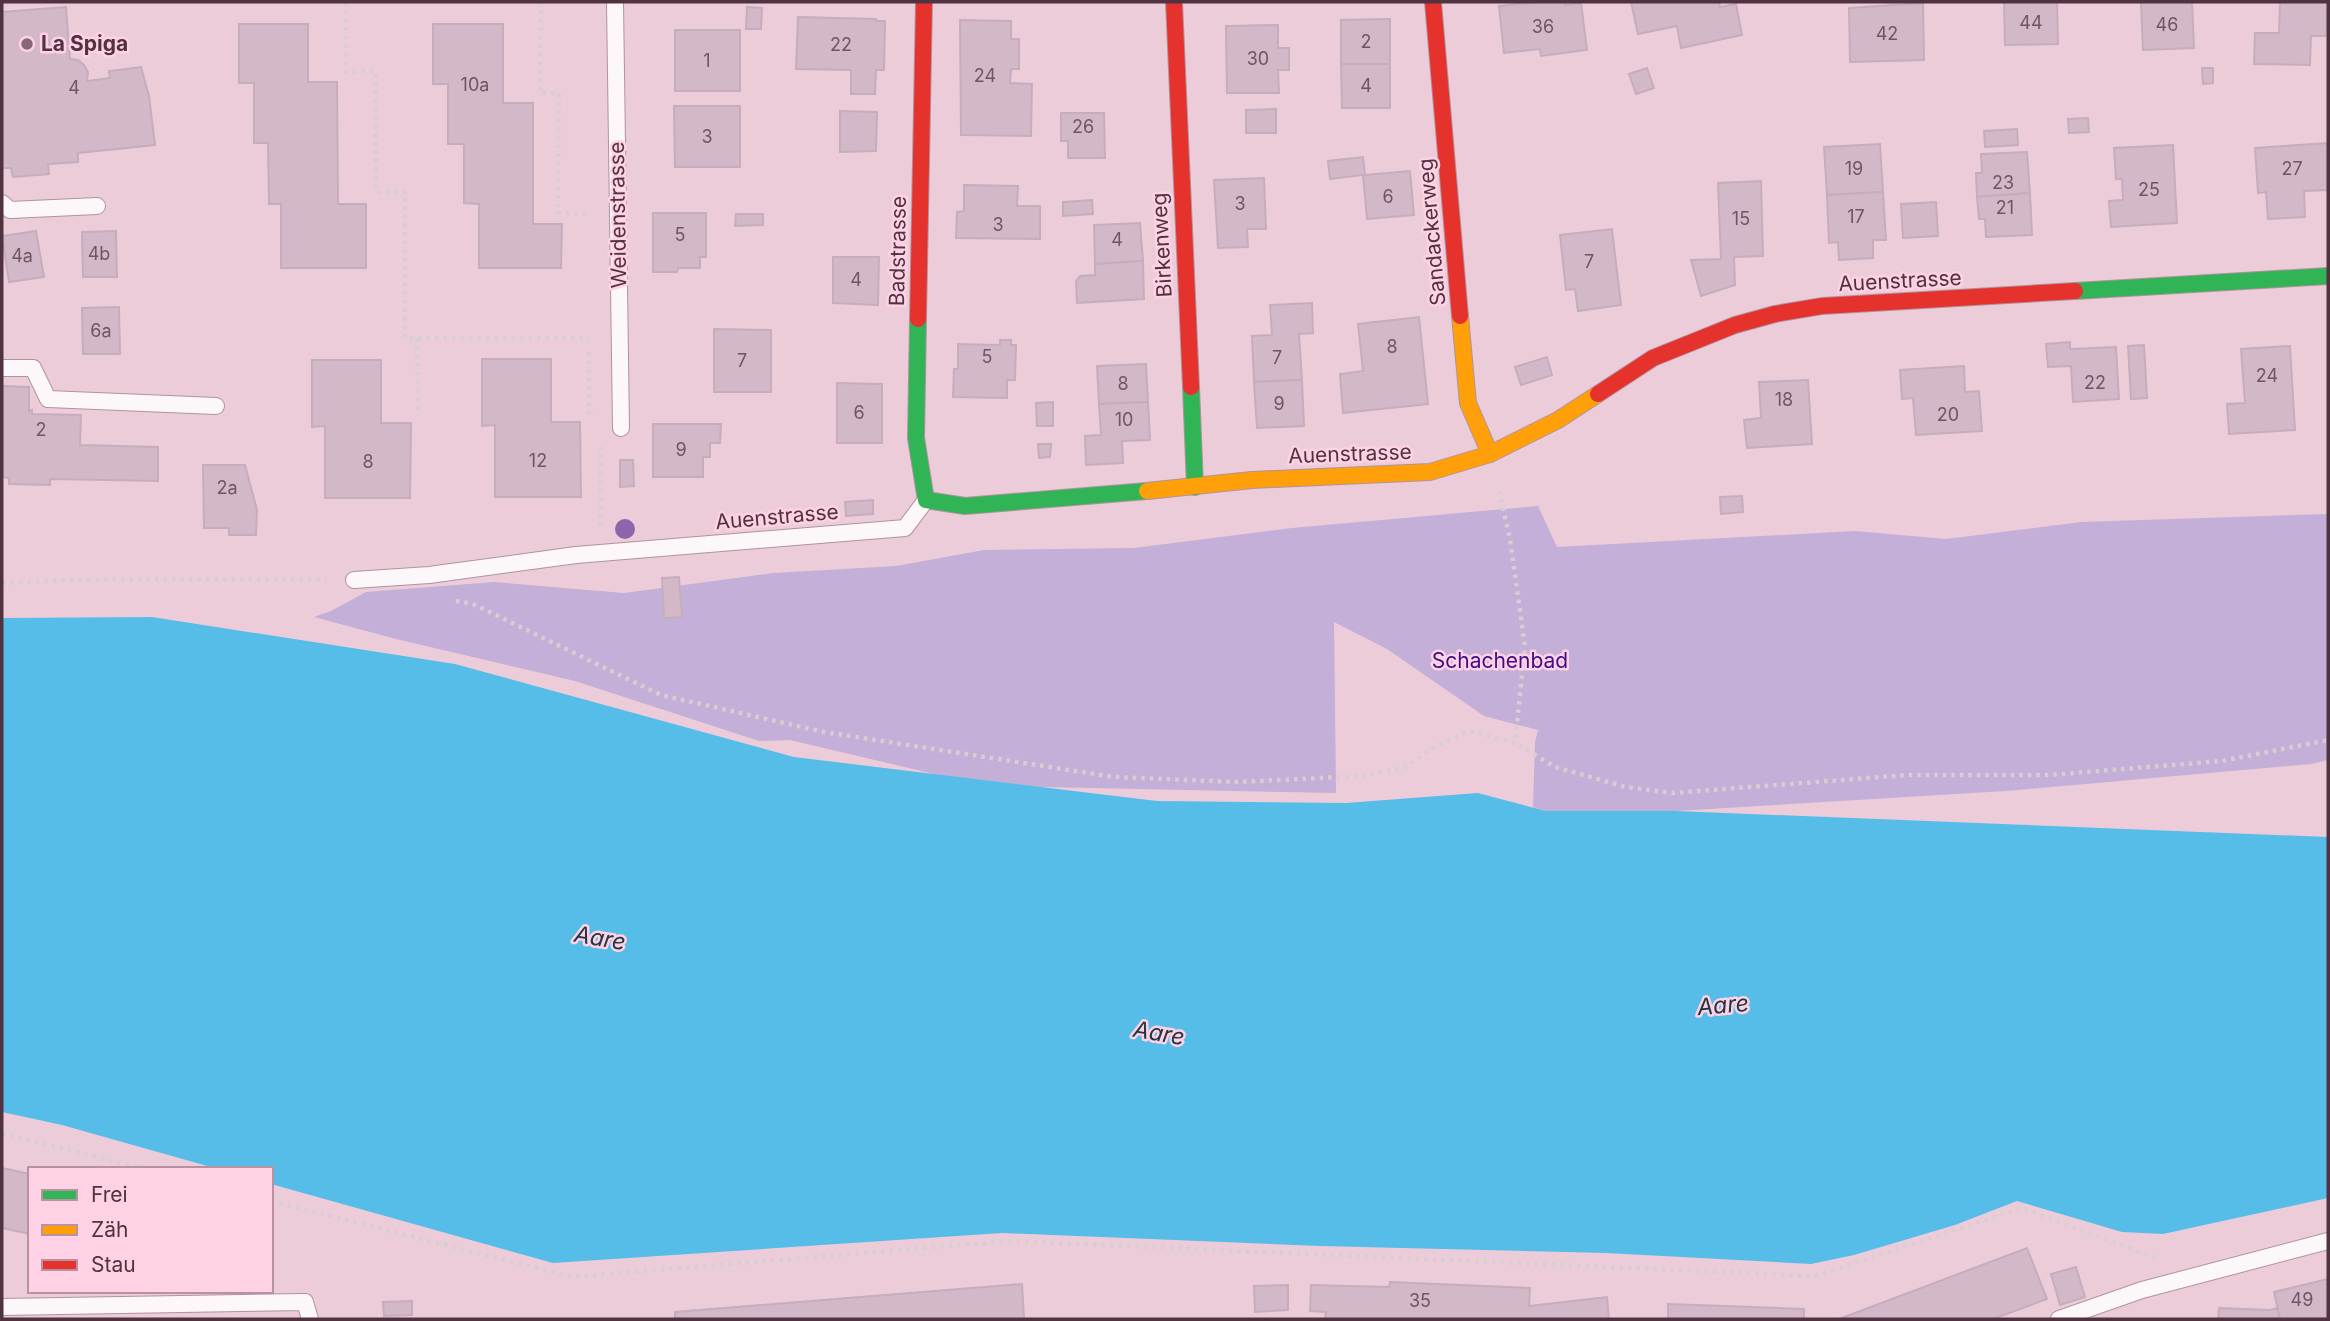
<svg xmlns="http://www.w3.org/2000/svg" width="2330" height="1321" viewBox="0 0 2330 1321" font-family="Inter,sans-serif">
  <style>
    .green { fill: #c3afd8 }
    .water { fill: #56bde9 }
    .building { fill: #d3b8c8; stroke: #c6adbd; stroke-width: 2 }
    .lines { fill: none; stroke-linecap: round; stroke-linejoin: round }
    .lane-casing { stroke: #af93a0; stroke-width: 18 }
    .fast-casing { stroke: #af93a0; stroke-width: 18 }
    .slow-casing { stroke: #af93a0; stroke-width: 18 }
    .jam-casing { stroke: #af93a0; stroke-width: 18 }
    .path { stroke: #d8ced2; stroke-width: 4.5; stroke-dasharray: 3.5 5; stroke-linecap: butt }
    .lane { stroke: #fcf7f9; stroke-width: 16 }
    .fast { stroke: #30b455; stroke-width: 16 }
    .slow { stroke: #ff9f0a; stroke-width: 16 }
    .jam { stroke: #e5322d; stroke-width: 16 }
    .tree { fill: #8c65ac }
    .poi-dot { fill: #876876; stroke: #ffd1e5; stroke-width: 2.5 }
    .labels { text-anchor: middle; stroke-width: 5; stroke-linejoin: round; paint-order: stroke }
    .number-label { font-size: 18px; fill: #725564 }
    .poi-label { font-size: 21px; font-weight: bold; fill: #503240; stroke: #ffd1e5; text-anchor: start }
    .street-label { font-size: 21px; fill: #503240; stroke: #ffd1e5 }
    .park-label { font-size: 21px; fill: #3d1087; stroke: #ffd1e5 }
    .water-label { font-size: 23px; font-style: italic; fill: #203742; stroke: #ffd1e5 }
  </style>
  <rect width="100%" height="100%" fill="#edccda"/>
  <!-- green -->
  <polygon class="green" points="1538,506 1557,547 1855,531 1946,539 2081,522 2328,514 2328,760 2311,764 2006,791 1676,811 1546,811 1533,807 1535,742 1538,730 1484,716 1387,649 1334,622 1336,793 985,786 790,740 759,741 575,681 396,639 314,617 331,611 366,592 494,582 624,593 773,573 896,566 984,550 1134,548 1292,528"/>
  <!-- water -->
  <polygon class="water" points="152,617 455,664 794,757 1157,801 1346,803 1478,793 1546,811 1676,811 2328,837 2328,1198 2163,1234 2122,1232 2017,1201 1955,1225 1854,1255 1811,1264 1606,1253 1319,1246 1002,1233 553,1263 271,1184 271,1169 218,1169 62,1125 2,1112 2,618"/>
  <!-- building -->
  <g class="building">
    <polygon points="1538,2 1565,2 1565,5 1581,3 1587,50 1541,56 1540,49 1504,53 1499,6"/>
    <polygon points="1631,2 1719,2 1720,7 1736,4 1742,35 1681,48 1677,26 1638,34"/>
    <polygon points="2004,2 2057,2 2058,44 2005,45"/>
    <polygon points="2141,2 2192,2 2194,48 2143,50"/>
    <polygon points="2280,2 2328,2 2328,36 2311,36 2310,65 2254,64 2255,33 2279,33"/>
    <polygon points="1923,3 1924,60 1850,62 1849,8"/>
    <polygon points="66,7 70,59 78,60 84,65 88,72 87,81 110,78 109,71 141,67 149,96 155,145 78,153 78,162 48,164 49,174 13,177 11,168 2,168 2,12"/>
    <polygon points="747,7 762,8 761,29 746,29"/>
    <polygon points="798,17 876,19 876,21 885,21 884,70 876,70 875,94 851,94 851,70 796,69"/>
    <polygon points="1390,19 1390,64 1341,64 1341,20"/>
    <polygon points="960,20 1011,21 1011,39 1019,39 1019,69 1011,69 1010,83 1032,84 1031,136 961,135"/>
    <polygon points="239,24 308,24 308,82 337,82 338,204 366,204 366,268 281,268 281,204 269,204 268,143 254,143 254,83 239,83"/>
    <polygon points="433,24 503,24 503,103 533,103 533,224 562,224 561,268 479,268 479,204 464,203 464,144 448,144 448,84 433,84"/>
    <polygon points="1278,25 1278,48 1289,48 1289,70 1278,70 1279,93 1227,93 1226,26"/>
    <rect x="675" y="30" width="65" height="61"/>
    <polygon points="1341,64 1390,64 1390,108 1342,108"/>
    <polygon points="1647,68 1654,88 1636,94 1629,74"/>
    <polygon points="2202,68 2213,68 2213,83 2203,84"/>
    <polygon points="674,106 740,106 740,167 675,167"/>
    <polygon points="1276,109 1276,133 1246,133 1246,110"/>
    <polygon points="840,111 877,112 876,151 840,152"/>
    <polygon points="1061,113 1104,113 1105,158 1068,158 1068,141 1061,141"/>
    <polygon points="2088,118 2089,132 2069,133 2068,119"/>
    <polygon points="2017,129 2018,145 1985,147 1984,131"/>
    <polygon points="2328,143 2328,190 2304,191 2305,217 2268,219 2266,192 2258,193 2255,148"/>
    <polygon points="1880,144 1883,192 1827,195 1824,147"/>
    <polygon points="2173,145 2177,223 2111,227 2109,201 2123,200 2122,179 2116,179 2114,148"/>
    <polygon points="2027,152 2030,193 1977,197 1976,173 1982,173 1981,154"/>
    <polygon points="1363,157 1365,175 1410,171 1414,215 1367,219 1363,175 1330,179 1328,161"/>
    <polygon points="1264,178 1266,229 1247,229 1248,247 1218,248 1214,180"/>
    <polygon points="1761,181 1763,256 1734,257 1735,285 1701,296 1691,260 1721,259 1718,183"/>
    <polygon points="964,185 1018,186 1017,206 1040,206 1040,239 956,238 957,212 964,211"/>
    <polygon points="1883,192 1886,240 1873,240 1873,258 1839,260 1838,242 1829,243 1827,195"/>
    <polygon points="2030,193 2032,235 1986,237 1985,219 1979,219 1977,197"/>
    <polygon points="1092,200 1093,214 1063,216 1063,202"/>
    <polygon points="1936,202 1938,236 1903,238 1901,204"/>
    <polygon points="653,213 706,213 706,257 700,257 700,268 678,268 677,272 653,272"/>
    <polygon points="736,214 763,214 763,225 735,226"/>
    <polygon points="1140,223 1143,261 1095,264 1094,225"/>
    <polygon points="1612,229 1621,305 1578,311 1575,289 1566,290 1560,235"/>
    <polygon points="36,231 44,277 9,282 2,236"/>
    <polygon points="116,231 117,277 83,277 82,232"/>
    <polygon points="833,257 879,257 878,305 833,303"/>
    <polygon points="1143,261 1144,299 1077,303 1076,281 1080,276 1095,275 1095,264"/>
    <polygon points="1312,303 1313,333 1299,334 1302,380 1254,382 1252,336 1272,335 1270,305"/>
    <polygon points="119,307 120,354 83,354 82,308"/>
    <polygon points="1419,317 1428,404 1343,413 1340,374 1363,371 1358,324"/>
    <polygon points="714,329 771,330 771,392 714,392"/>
    <polygon points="1000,340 1011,340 1011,345 1016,345 1015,380 1007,380 1007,398 953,397 954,369 958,369 958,344 1000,345"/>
    <polygon points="2070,342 2070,349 2116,347 2119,399 2073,402 2071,366 2048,367 2046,344"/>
    <polygon points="2144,345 2147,398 2131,399 2128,346"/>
    <polygon points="2290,346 2295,430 2229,434 2227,404 2245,403 2241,349"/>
    <polygon points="1547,357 1552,375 1521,385 1515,367"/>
    <polygon points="482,359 551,359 551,422 580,422 581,497 495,497 495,425 482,426"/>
    <polygon points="312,360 381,360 381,423 411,423 410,498 325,498 325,426 312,427"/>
    <polygon points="1146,364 1148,402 1099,404 1097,366"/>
    <polygon points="1964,366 1965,392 1979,391 1982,431 1916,435 1913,398 1902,399 1900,370"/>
    <polygon points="1302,380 1304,426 1257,428 1254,382"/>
    <polygon points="1808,380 1812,444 1747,448 1744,420 1761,418 1759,382"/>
    <polygon points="837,383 882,384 882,443 837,443"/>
    <polygon points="2,386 29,387 29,411 32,410 32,414 81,415 80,445 158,447 158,481 50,479 50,485 9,484 9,478 2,477"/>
    <polygon points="1053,402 1053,426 1037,426 1036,403"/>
    <polygon points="1148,402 1150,440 1122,441 1123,463 1086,465 1085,436 1101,435 1099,404"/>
    <polygon points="653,424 721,424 720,443 710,443 710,457 703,457 703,477 653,477"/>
    <polygon points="1038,444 1051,444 1050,457 1039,458"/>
    <polygon points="620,460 633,460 634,486 620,487"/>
    <polygon points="203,465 245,465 257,510 256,535 229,535 229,528 204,528"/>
    <polygon points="1742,496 1743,512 1721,514 1720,497"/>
    <polygon points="873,500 873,514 846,516 845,502"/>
    <polygon points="679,577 682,617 664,618 662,578"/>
    <polygon points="2,1168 30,1174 30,1234 2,1228"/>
    <polygon points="2027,1248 2047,1299 1993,1319 1839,1319"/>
    <polygon points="2076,1267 2085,1297 2060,1305 2051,1274"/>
    <polygon points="2328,1279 2328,1318 2280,1319 2274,1292"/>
    <polygon points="1390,1282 1530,1288 1529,1306 1607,1297 1609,1319 1325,1319 1326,1312 1310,1311 1311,1285 1389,1287"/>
    <polygon points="1022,1284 1024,1319 675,1319 675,1312"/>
    <polygon points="1288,1285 1288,1310 1255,1312 1254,1286"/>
    <polygon points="412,1301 412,1315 384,1316 383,1302"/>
    <polygon points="1668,1304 1804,1309 1804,1319 1668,1319"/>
    <polygon points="2219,1308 2270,1310 2277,1308 2280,1319 2218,1319"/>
  </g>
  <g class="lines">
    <!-- lane casing -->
    <g class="lane-casing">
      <g id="lane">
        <polyline points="615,2 621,428"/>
        <polyline points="2,203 10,210 97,206"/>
        <polyline points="2,368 33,368 48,399 216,406"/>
        <polyline points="354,580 429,575 576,555 905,528 926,500"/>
        <polyline points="2,1307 305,1302 310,1319"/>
        <polyline points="2059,1319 2142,1290 2328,1241"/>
      </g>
    </g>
    <!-- fast casing -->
    <g class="fast-casing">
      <g id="fast">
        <polyline points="2075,291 2328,276"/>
        <polyline points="918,319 916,438 926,500 965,506 1147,491"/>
        <polyline points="1191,387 1195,487"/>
      </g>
    </g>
    <!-- slow casing -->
    <g class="slow-casing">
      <g id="slow">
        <polyline points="1460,316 1468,403 1490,454"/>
        <polyline points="1147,491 1252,480 1430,472 1490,454 1558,420 1598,394"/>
      </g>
    </g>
    <!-- jam casing -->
    <g class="jam-casing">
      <g id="jam">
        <polyline points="1174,2 1191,387"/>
        <polyline points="1433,2 1460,316"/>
        <polyline points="918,319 924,2"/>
        <polyline points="1598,394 1653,358 1735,325 1775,314 1822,306 2075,291"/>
      </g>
    </g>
    <!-- path -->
    <g class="path">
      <polyline points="346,2 346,72 375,71 376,192 405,192 405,338 589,338"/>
      <polyline points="541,2 540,93 559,93 558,213 590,214"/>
      <polyline points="417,338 418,412"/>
      <polyline points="589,352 589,415 595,414"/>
      <polyline points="1499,491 1510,539 1525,646 1515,743"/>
      <polyline points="601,526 601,447"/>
      <polyline points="2,583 111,579 327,579"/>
      <polyline points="456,601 473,604 661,695 824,732 1114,777 1238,782 1360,776 1406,767 1436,746 1470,731 1515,743 1555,767 1626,787 1672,793 1907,775 2049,775 2222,761 2328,740"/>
      <polyline points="2,1133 143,1169"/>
      <polyline points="271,1201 572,1277 1009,1241 1815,1276 2022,1208 2156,1258"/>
    </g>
    <!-- lane -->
    <use href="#lane" class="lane"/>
    <!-- fast -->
    <use href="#fast" class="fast"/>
    <!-- slow -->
    <use href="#slow" class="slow"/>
    <!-- jam -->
    <use href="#jam" class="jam"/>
  </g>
  <!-- trees -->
  <circle class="tree" cx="625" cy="529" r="10"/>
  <!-- markers -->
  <circle class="poi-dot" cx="27" cy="44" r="7"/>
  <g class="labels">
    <!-- number labels -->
    <g class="number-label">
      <text x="2031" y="29">44</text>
      <text x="2167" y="31">46</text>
      <text x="1543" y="33">36</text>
      <text x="1887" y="40">42</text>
      <text x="1366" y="48">2</text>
      <text x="841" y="51">22</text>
      <text x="1258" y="65">30</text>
      <text x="707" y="67">1</text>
      <text x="985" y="82">24</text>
      <text x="475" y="91">10a</text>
      <text x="1366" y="92">4</text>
      <text x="74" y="94">4</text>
      <text x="1083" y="133">26</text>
      <text x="707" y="143">3</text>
      <text x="1854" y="175">19</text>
      <text x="2292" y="175">27</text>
      <text x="2003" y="189">23</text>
      <text x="2149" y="196">25</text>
      <text x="1388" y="203">6</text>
      <text x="1240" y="210">3</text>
      <text x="2005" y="214">21</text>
      <text x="1856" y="223">17</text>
      <text x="1741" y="225">15</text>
      <text x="998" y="231">3</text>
      <text x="680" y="241">5</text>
      <text x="1117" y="246">4</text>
      <text x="99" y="260">4b</text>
      <text x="22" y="262">4a</text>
      <text x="1589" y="268">7</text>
      <text x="856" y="286">4</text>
      <text x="101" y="337">6a</text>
      <text x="1392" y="353">8</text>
      <text x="987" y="363">5</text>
      <text x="1277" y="364">7</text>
      <text x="742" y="367">7</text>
      <text x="2267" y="382">24</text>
      <text x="2095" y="389">22</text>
      <text x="1123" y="390">8</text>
      <text x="1784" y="406">18</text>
      <text x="1279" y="410">9</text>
      <text x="859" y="419">6</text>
      <text x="1948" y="421">20</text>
      <text x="1124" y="426">10</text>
      <text x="41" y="436">2</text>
      <text x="681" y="456">9</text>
      <text x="538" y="467">12</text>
      <text x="368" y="468">8</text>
      <text x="227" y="494">2a</text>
      <text x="2302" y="1306">49</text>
      <text x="1420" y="1307">35</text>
    </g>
    <!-- poi labels -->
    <g class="poi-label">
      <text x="41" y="51">La Spiga</text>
    </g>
    <!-- street labels -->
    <g class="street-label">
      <text transform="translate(618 215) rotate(-91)" y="7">Weidenstrasse</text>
      <text transform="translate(1432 232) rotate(-95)" y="7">Sandackerweg</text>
      <text transform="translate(1162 245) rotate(-93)" y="7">Birkenweg</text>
      <text transform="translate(898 251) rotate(-89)" y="7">Badstrasse</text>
      <text transform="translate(1900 281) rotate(-3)" y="7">Auenstrasse</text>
      <text transform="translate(1350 454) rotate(-2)" y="7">Auenstrasse</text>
      <text transform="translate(777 517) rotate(-5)" y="7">Auenstrasse</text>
    </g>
    <!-- park labels -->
    <g class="park-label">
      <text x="1500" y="668">Schachenbad</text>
    </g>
    <!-- water labels -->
    <g class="water-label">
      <text transform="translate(600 938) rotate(10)" y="8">Aare</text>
      <text transform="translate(1723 1005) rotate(-5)" y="8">Aare</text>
      <text transform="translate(1159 1033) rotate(10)" y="8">Aare</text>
    </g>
  </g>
  <!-- border -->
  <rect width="2330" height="1321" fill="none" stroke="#503240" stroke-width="7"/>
  <!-- legend -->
  <rect x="28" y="1167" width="245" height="126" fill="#ffd1e5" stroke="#b991a3" stroke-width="2"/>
  <rect x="42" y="1190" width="35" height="10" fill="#30b455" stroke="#b991a3" stroke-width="2"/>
  <text x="91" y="1202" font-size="21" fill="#503240">Frei</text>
  <rect x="42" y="1225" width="35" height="10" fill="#ff9f0a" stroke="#b991a3" stroke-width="2"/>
  <text x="91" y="1237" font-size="21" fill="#503240">Zäh</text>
  <rect x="42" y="1260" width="35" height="10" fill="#e5322d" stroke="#b991a3" stroke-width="2"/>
  <text x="91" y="1272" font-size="21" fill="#503240">Stau</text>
</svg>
